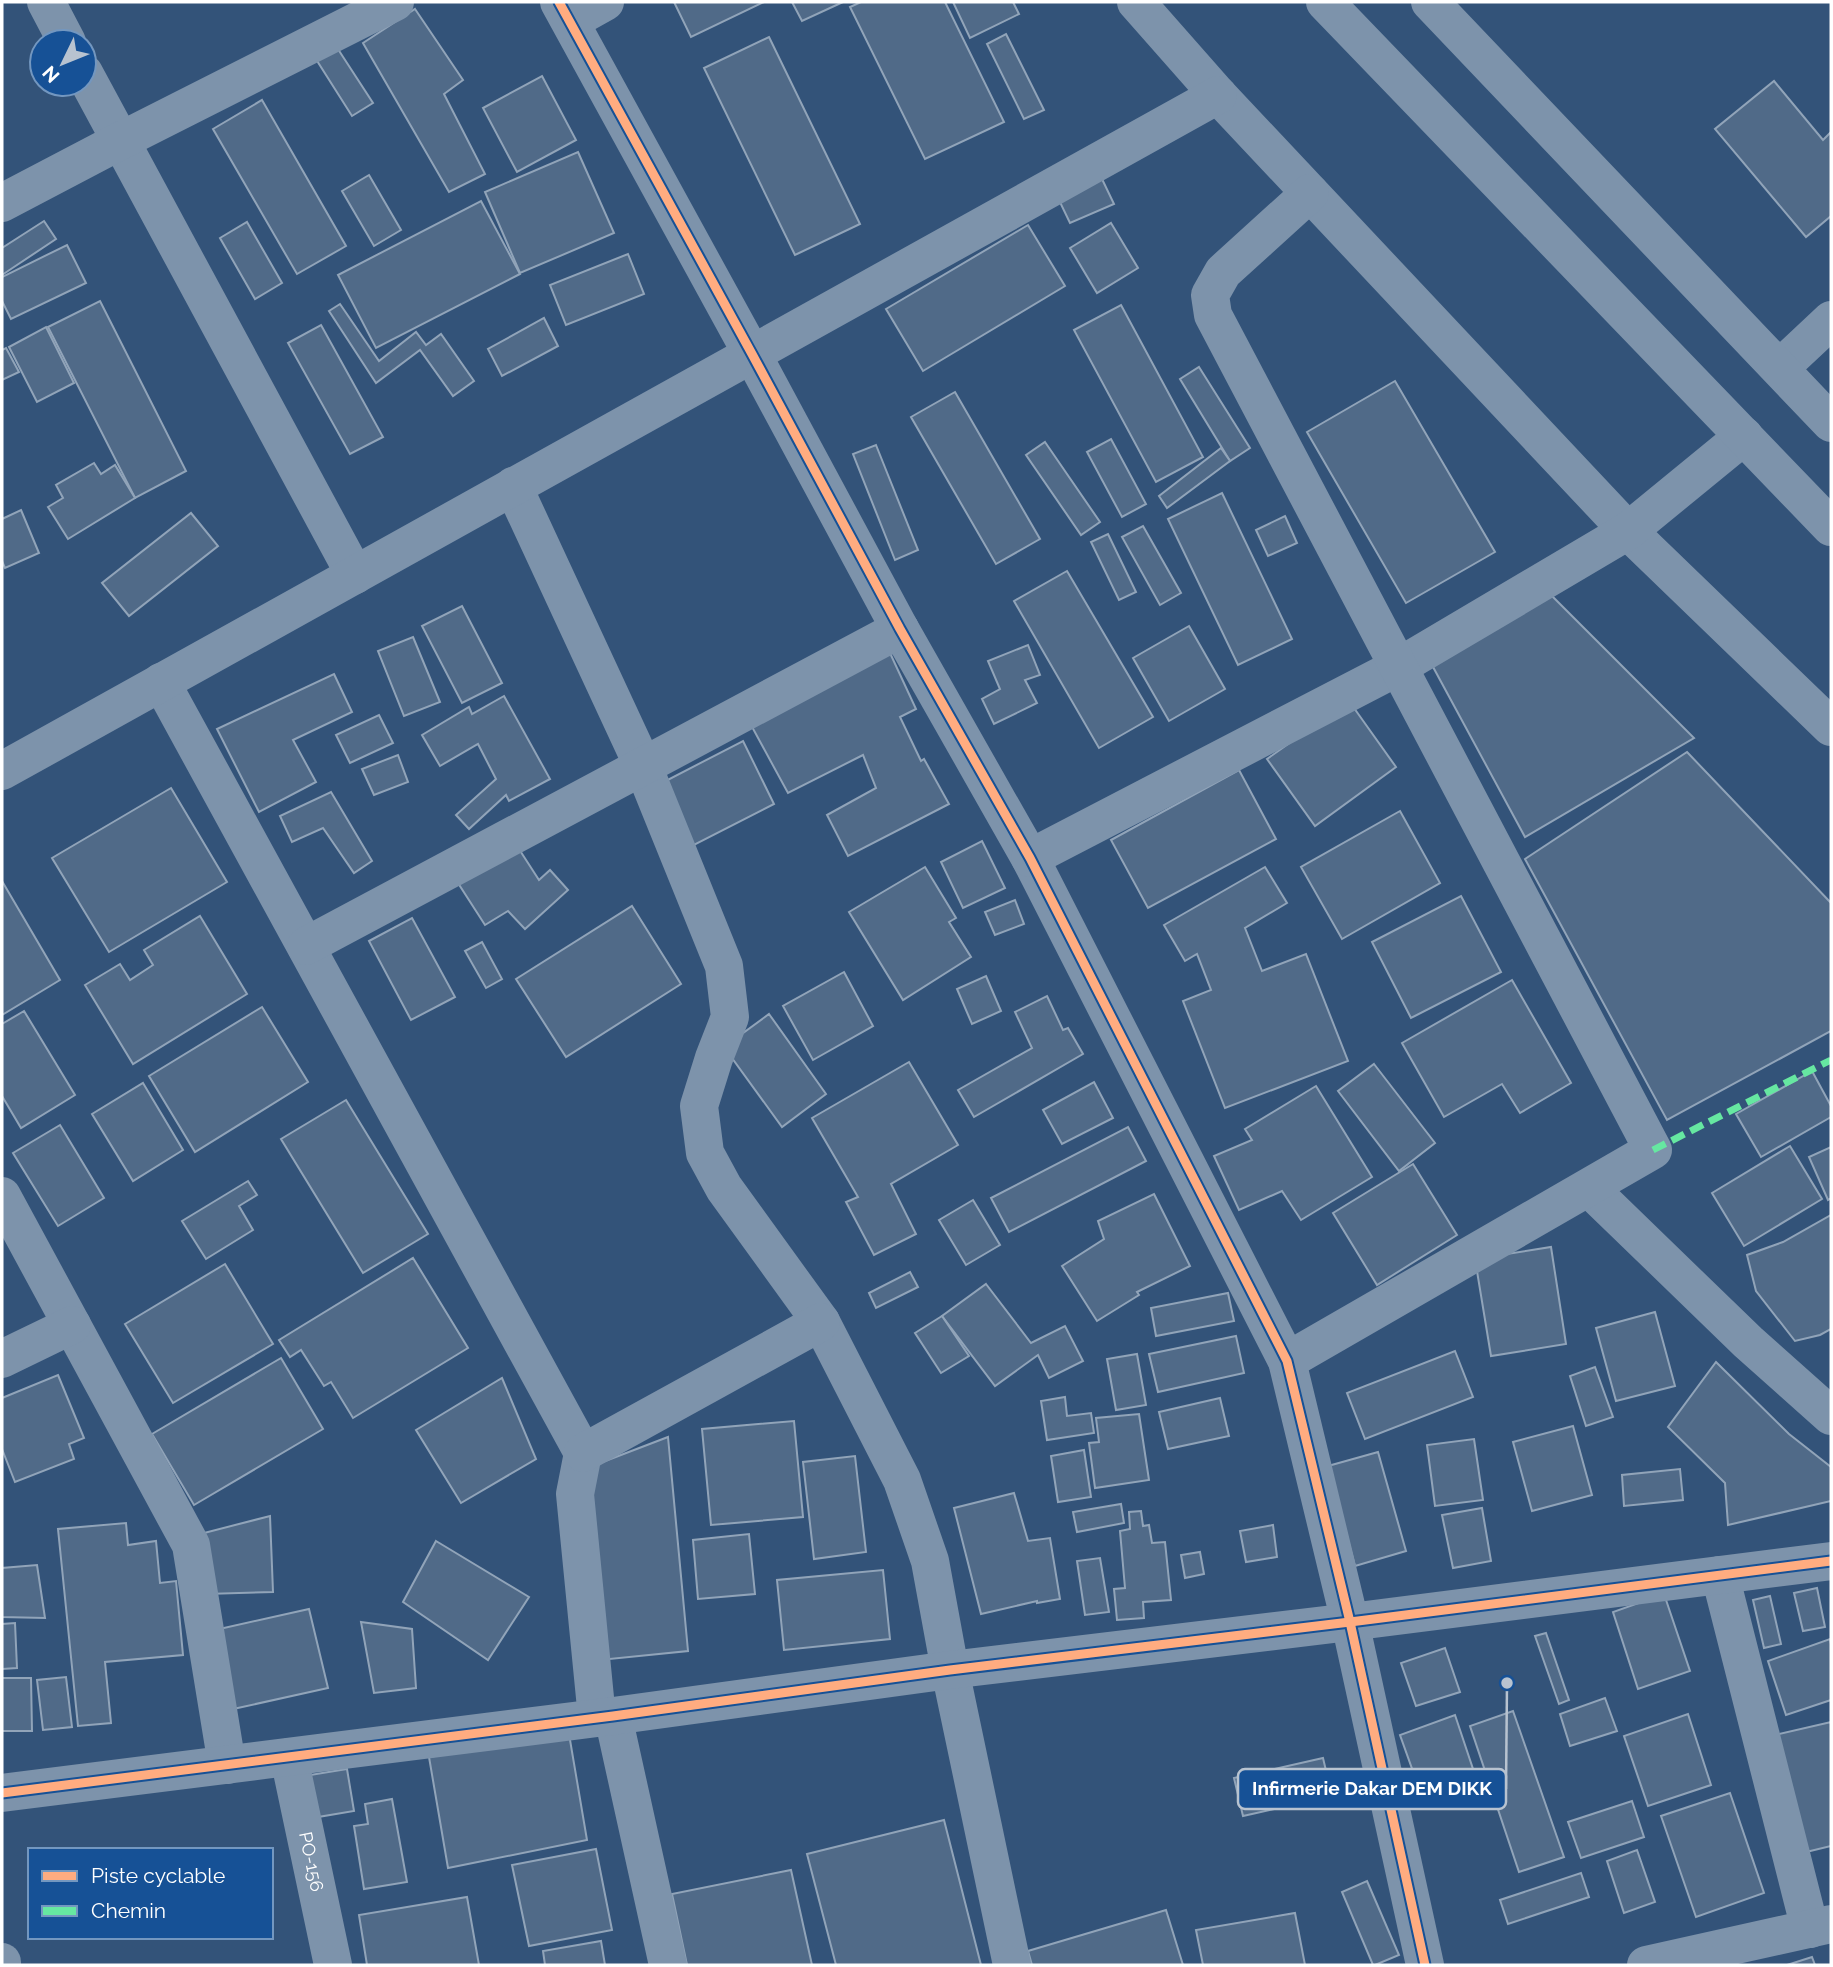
<svg xmlns="http://www.w3.org/2000/svg" width="1833" height="1967" viewBox="0 0 1833 1967" font-family="Raleway,sans-serif">
  <style>
    .building { fill: #506a88; stroke: #91a4b9; stroke-width: 2 }
    .lines { fill: none; stroke-linecap: round; stroke-linejoin: round }
    .minor { stroke: #7d93ab; stroke-width: 38 }
    .highway { stroke: #7d93ab; stroke-width: 38 }
    .quiet { stroke: #66e7a1; stroke-width: 7; stroke-dasharray: 14 7; stroke-linecap: butt }
    .cycleway-casing { stroke: #165196; stroke-width: 13 }
    .cycleway { stroke: #ffac80; stroke-width: 9 }
    .labels { text-anchor: middle; stroke-width: 6; stroke-linejoin: round; paint-order: stroke }
    .street-label { font-size: 18px; fill: #fff; stroke: #165196 }
    .leader { fill: none; stroke: #b8c3d0; stroke-width: 2.5 }
    .callout-dot { fill: #b8c3d0; stroke: #165196; stroke-width: 2.5 }
    .callout { fill: #165196; stroke: #b8c3d0; stroke-width: 2.5 }
    .callout-label { font-size: 19px; text-anchor: middle; font-weight: bold; fill: #fff }
  </style>
  <rect width="100%" height="100%" fill="#335379"/>
  <!-- building -->
  <g class="building">
    <polygon points="674,2 764,2 691,37"/>
    <polygon points="792,2 843,2 802,21"/>
    <polygon points="861,2 945,2 1004,122 925,159 850,7"/>
    <polygon points="953,2 1013,2 1019,14 970,38"/>
    <polygon points="415,9 463,80 444,94 485,174 449,192 363,43"/>
    <polygon points="1006,34 1044,110 1024,119 987,44"/>
    <polygon points="769,37 860,224 795,255 704,68"/>
    <polygon points="334,43 373,103 352,116 314,56"/>
    <polygon points="542,76 576,140 517,172 483,108"/>
    <polygon points="1774,81 1823,140 1831,132 1831,216 1806,237 1715,129"/>
    <polygon points="262,100 346,246 297,274 213,129"/>
    <polygon points="578,152 614,233 520,273 485,192"/>
    <polygon points="369,175 401,230 374,246 342,191"/>
    <polygon points="1102,179 1114,204 1070,223 1058,198"/>
    <polygon points="481,201 520,274 376,348 338,275"/>
    <polygon points="44,221 56,239 2,275 2,248"/>
    <polygon points="247,222 282,283 255,299 220,238"/>
    <polygon points="1111,223 1138,268 1097,293 1070,248"/>
    <polygon points="1028,225 1065,286 923,371 886,309"/>
    <polygon points="67,245 86,283 11,319 2,301 2,277"/>
    <polygon points="628,254 644,294 566,325 550,285"/>
    <polygon points="100,301 186,471 135,498 48,327"/>
    <polygon points="340,304 379,361 416,332 426,345 441,334 474,381 453,396 420,350 376,383 329,311"/>
    <polygon points="1121,305 1203,457 1156,482 1074,330"/>
    <polygon points="544,318 558,346 502,376 488,349"/>
    <polygon points="321,325 383,437 350,454 288,343"/>
    <polygon points="46,327 74,383 37,402 9,347"/>
    <polygon points="6,348 19,372 2,380 2,350"/>
    <polygon points="1199,367 1250,448 1230,461 1180,379"/>
    <polygon points="1395,381 1495,552 1406,603 1307,432"/>
    <polygon points="955,392 1040,539 996,564 911,417"/>
    <polygon points="1111,439 1146,504 1122,517 1087,452"/>
    <polygon points="1045,442 1100,522 1081,535 1026,455"/>
    <polygon points="876,445 918,550 895,560 853,454"/>
    <polygon points="1221,448 1230,461 1167,508 1159,496"/>
    <polygon points="94,463 101,474 115,465 135,498 68,539 48,507 63,498 56,485"/>
    <polygon points="1222,493 1292,639 1238,665 1168,519"/>
    <polygon points="21,510 39,553 5,568 2,561 2,519"/>
    <polygon points="191,513 218,546 129,616 102,583"/>
    <polygon points="1285,516 1297,543 1268,556 1256,530"/>
    <polygon points="1143,526 1181,593 1160,605 1122,537"/>
    <polygon points="1108,534 1136,592 1119,600 1091,542"/>
    <polygon points="1067,571 1153,717 1099,748 1014,601"/>
    <polygon points="1549,593 1694,738 1525,837 1432,665"/>
    <polygon points="462,606 502,683 462,703 422,626"/>
    <polygon points="1189,626 1225,689 1169,721 1133,658"/>
    <polygon points="413,637 440,702 404,716 378,651"/>
    <polygon points="1028,645 1040,675 1025,680 1037,703 994,724 982,699 1000,689 988,661"/>
    <polygon points="890,653 916,709 900,717 921,761 924,759 949,804 848,856 827,815 876,788 863,755 788,793 751,725"/>
    <polygon points="334,674 352,712 293,740 316,782 259,812 217,729"/>
    <polygon points="504,696 550,779 509,801 506,795 469,829 456,815 496,779 478,744 440,766 422,735 469,707 472,714"/>
    <polygon points="1349,701 1396,767 1315,826 1267,759"/>
    <polygon points="379,715 393,743 350,763 336,735"/>
    <polygon points="743,741 774,804 688,848 656,786"/>
    <polygon points="1687,752 1831,903 1831,1031 1667,1120 1525,859"/>
    <polygon points="398,755 408,782 374,795 362,769"/>
    <polygon points="1239,770 1276,839 1148,908 1111,840"/>
    <polygon points="171,788 227,882 109,952 52,858"/>
    <polygon points="331,792 372,861 354,873 323,828 292,842 280,816"/>
    <polygon points="1400,811 1440,883 1342,939 1301,867"/>
    <polygon points="982,841 1005,888 963,908 941,862"/>
    <polygon points="517,846 539,880 550,870 568,890 525,929 508,911 485,925 458,883"/>
    <polygon points="925,867 956,918 949,922 971,957 903,1000 849,912"/>
    <polygon points="1265,867 1287,903 1245,928 1262,971 1306,954 1348,1061 1225,1108 1183,1001 1211,990 1197,954 1185,961 1164,925"/>
    <polygon points="2,881 60,980 2,1015"/>
    <polygon points="1461,896 1501,972 1411,1018 1372,942"/>
    <polygon points="1015,900 1024,924 995,935 985,912"/>
    <polygon points="632,906 681,984 566,1057 516,979"/>
    <polygon points="200,916 247,994 133,1064 85,985 120,964 130,980 153,965 144,950"/>
    <polygon points="412,918 455,997 411,1020 369,941"/>
    <polygon points="482,942 502,979 486,988 465,951"/>
    <polygon points="844,972 873,1026 813,1060 783,1006"/>
    <polygon points="986,976 1001,1011 972,1024 957,989"/>
    <polygon points="1512,980 1571,1083 1520,1113 1502,1084 1444,1117 1402,1043"/>
    <polygon points="1047,996 1063,1030 1068,1028 1083,1054 974,1117 958,1090 1032,1048 1015,1012"/>
    <polygon points="262,1007 308,1082 195,1152 149,1076"/>
    <polygon points="24,1011 75,1095 21,1128 2,1096 2,1024"/>
    <polygon points="769,1014 826,1094 782,1127 724,1047"/>
    <polygon points="909,1062 958,1145 891,1184 916,1234 874,1255 846,1202 858,1197 812,1118"/>
    <polygon points="1374,1064 1435,1143 1399,1171 1338,1091"/>
    <polygon points="1812,1071 1831,1106 1831,1117 1761,1157 1736,1114"/>
    <polygon points="1094,1082 1113,1118 1062,1144 1043,1110"/>
    <polygon points="143,1083 183,1150 133,1181 92,1114"/>
    <polygon points="1316,1086 1372,1177 1301,1220 1282,1191 1239,1210 1214,1156 1252,1140 1245,1129"/>
    <polygon points="346,1100 428,1234 363,1273 281,1139"/>
    <polygon points="60,1125 104,1198 58,1226 13,1153"/>
    <polygon points="1128,1127 1146,1161 1009,1232 991,1198"/>
    <polygon points="1790,1146 1822,1199 1744,1246 1712,1193"/>
    <polygon points="1831,1147 1831,1198 1828,1200 1809,1157"/>
    <polygon points="1413,1164 1457,1235 1377,1285 1333,1213"/>
    <polygon points="248,1181 257,1195 239,1206 253,1230 206,1259 182,1221"/>
    <polygon points="1154,1194 1190,1266 1137,1292 1139,1295 1097,1321 1062,1266 1104,1239 1098,1221"/>
    <polygon points="973,1200 1000,1245 966,1265 939,1220"/>
    <polygon points="1831,1215 1831,1329 1820,1335 1795,1341 1756,1291 1747,1255 1783,1242"/>
    <polygon points="1551,1247 1566,1344 1491,1356 1475,1259"/>
    <polygon points="413,1258 468,1348 353,1418 331,1382 324,1386 301,1350 290,1357 279,1340"/>
    <polygon points="225,1264 273,1344 173,1403 125,1324"/>
    <polygon points="910,1272 918,1287 876,1308 869,1293"/>
    <polygon points="986,1284 1031,1343 1065,1326 1083,1361 1049,1378 1038,1355 995,1386 942,1316"/>
    <polygon points="1228,1293 1234,1321 1156,1336 1151,1308"/>
    <polygon points="1655,1312 1675,1386 1616,1401 1596,1328"/>
    <polygon points="942,1316 969,1356 941,1373 915,1333"/>
    <polygon points="1236,1336 1244,1373 1158,1392 1149,1354"/>
    <polygon points="1455,1351 1473,1397 1365,1439 1347,1393"/>
    <polygon points="1137,1354 1146,1405 1116,1410 1107,1359"/>
    <polygon points="281,1358 323,1429 194,1505 152,1434"/>
    <polygon points="1716,1362 1789,1434 1831,1467 1831,1501 1728,1525 1725,1483 1668,1427"/>
    <polygon points="1595,1367 1613,1417 1586,1426 1570,1376"/>
    <polygon points="58,1375 84,1438 69,1444 74,1459 15,1482 2,1449 2,1398"/>
    <polygon points="502,1378 536,1459 461,1503 416,1430"/>
    <polygon points="1065,1397 1067,1416 1091,1413 1094,1433 1047,1440 1041,1401"/>
    <polygon points="1220,1398 1229,1436 1168,1449 1159,1412"/>
    <polygon points="1139,1414 1149,1480 1095,1488 1089,1443 1099,1442 1096,1418"/>
    <polygon points="794,1421 803,1517 711,1525 702,1429"/>
    <polygon points="1573,1426 1592,1495 1532,1511 1513,1442"/>
    <polygon points="668,1437 688,1651 600,1660 587,1468"/>
    <polygon points="1474,1439 1483,1500 1435,1506 1427,1445"/>
    <polygon points="1084,1450 1091,1497 1058,1502 1051,1456"/>
    <polygon points="1378,1452 1406,1551 1355,1566 1328,1466"/>
    <polygon points="855,1456 866,1552 814,1559 803,1462"/>
    <polygon points="1680,1469 1683,1500 1624,1506 1622,1475"/>
    <polygon points="1014,1493 1028,1541 1050,1538 1060,1599 1037,1603 1037,1601 981,1614 954,1508"/>
    <polygon points="1121,1504 1124,1523 1077,1532 1073,1512"/>
    <polygon points="1482,1508 1491,1561 1453,1568 1442,1515"/>
    <polygon points="1141,1511 1143,1526 1149,1525 1152,1543 1165,1542 1171,1600 1143,1602 1144,1618 1117,1620 1114,1589 1125,1588 1120,1531 1130,1529 1129,1512"/>
    <polygon points="270,1516 273,1592 206,1594 204,1533"/>
    <polygon points="126,1523 128,1545 156,1541 160,1583 176,1581 183,1655 105,1662 111,1723 78,1726 58,1529"/>
    <polygon points="1273,1525 1277,1557 1246,1562 1240,1531"/>
    <polygon points="749,1534 755,1594 698,1599 693,1540"/>
    <polygon points="436,1541 529,1597 488,1660 403,1602"/>
    <polygon points="1200,1552 1204,1574 1185,1578 1181,1555"/>
    <polygon points="1100,1558 1109,1612 1085,1615 1077,1561"/>
    <polygon points="37,1565 45,1618 2,1617 2,1568"/>
    <polygon points="883,1570 890,1639 784,1650 777,1580"/>
    <polygon points="1817,1588 1825,1627 1803,1631 1794,1593"/>
    <polygon points="1664,1594 1690,1671 1638,1689 1613,1612"/>
    <polygon points="1770,1596 1781,1644 1764,1648 1753,1600"/>
    <polygon points="309,1609 328,1688 224,1711 206,1632"/>
    <polygon points="361,1622 412,1629 416,1688 374,1693"/>
    <polygon points="15,1623 17,1668 2,1669 2,1624"/>
    <polygon points="1546,1633 1569,1700 1559,1704 1535,1636"/>
    <polygon points="1830,1639 1831,1644 1831,1700 1786,1715 1768,1661"/>
    <polygon points="1445,1648 1460,1692 1416,1706 1401,1663"/>
    <polygon points="66,1677 72,1727 43,1730 37,1680"/>
    <polygon points="2,1678 31,1678 32,1731 2,1731"/>
    <polygon points="1605,1698 1617,1731 1570,1746 1560,1714"/>
    <polygon points="1513,1711 1564,1857 1519,1872 1470,1726"/>
    <polygon points="1688,1714 1711,1785 1648,1806 1624,1736"/>
    <polygon points="1455,1715 1474,1772 1420,1791 1400,1735"/>
    <polygon points="1831,1722 1831,1846 1802,1853 1775,1735"/>
    <polygon points="569,1734 587,1840 448,1868 429,1757"/>
    <polygon points="1323,1758 1332,1796 1243,1816 1234,1778"/>
    <polygon points="347,1769 354,1811 312,1818 304,1776"/>
    <polygon points="1730,1793 1764,1893 1696,1917 1661,1816"/>
    <polygon points="392,1799 407,1882 364,1889 354,1826 368,1824 365,1804"/>
    <polygon points="1632,1801 1644,1837 1581,1858 1568,1822"/>
    <polygon points="944,1820 981,1965 836,1965 807,1854"/>
    <polygon points="596,1849 612,1930 529,1946 512,1865"/>
    <polygon points="1637,1850 1655,1902 1624,1913 1607,1861"/>
    <polygon points="791,1870 812,1965 687,1965 672,1894"/>
    <polygon points="1581,1873 1589,1897 1508,1924 1500,1900"/>
    <polygon points="1367,1881 1399,1955 1375,1965 1373,1965 1342,1892"/>
    <polygon points="467,1897 479,1965 367,1965 359,1915"/>
    <polygon points="1166,1910 1183,1965 1032,1965 1028,1951"/>
    <polygon points="1295,1913 1305,1965 1203,1965 1196,1930"/>
    <polygon points="601,1941 605,1965 545,1965 543,1951"/>
    <polygon points="1812,1957 1815,1965 1787,1965"/>
  </g>
  <g class="lines">
    <!-- minor -->
    <g class="minor">
      <polyline points="46,2 67,42"/>
      <polyline points="559,2 752,354 900,629 1030,858 1287,1361 1350,1622 1425,1965"/>
      <polyline points="1136,2 1218,95 1628,531 1831,727"/>
      <polyline points="571,21 605,2"/>
      <polyline points="84,73 355,575"/>
      <polyline points="2,203 120,141 395,2"/>
      <polyline points="1781,367 1831,320"/>
      <polyline points="513,486 643,766 724,966 730,1017 714,1058 699,1106 705,1153 724,1188 821,1322 902,1480 930,1561 950,1670 1012,1965"/>
      <polyline points="161,682 583,1453 575,1494 597,1718"/>
      <polyline points="2,771 1218,95"/>
      <polyline points="1030,858 1398,667 1628,531 1744,436"/>
      <polyline points="306,946 900,629"/>
      <polyline points="1589,1188 1748,1342 1831,1416"/>
      <polyline points="2,1196 191,1545 227,1765"/>
      <polyline points="2,1359 72,1325"/>
      <polyline points="1287,1361 1653,1150 1213,315 1210,295 1223,272 1310,193"/>
      <polyline points="583,1453 821,1322"/>
      <polyline points="1720,1575 1810,1929"/>
      <polyline points="613,1716 668,1965"/>
      <path id="s1" d="M 289,1757 L 333,1965"/>
      <polyline points="2,1793 613,1716 950,1670 1350,1622 1831,1561"/>
      <polyline points="2,1962 2,1965"/>
      <polyline points="1646,1965 1831,1924"/>
    </g>
    <!-- highway -->
    <g class="highway">
      <polyline points="1325,2 1831,527"/>
      <polyline points="1430,2 1831,423"/>
    </g>
    <!-- quiet -->
    <polyline class="quiet" points="1653,1150 1831,1060"/>
    <!-- cycleway casing -->
    <g class="cycleway-casing">
      <g id="cycleway">
        <polyline points="559,2 752,354 900,629 1030,858 1287,1361 1350,1622 1425,1965"/>
        <polyline points="2,1793 613,1716 950,1670 1350,1622 1831,1561"/>
      </g>
    </g>
    <!-- cycleway -->
    <use href="#cycleway" class="cycleway"/>
  </g>
  <g class="labels">
    <!-- street labels -->
    <g class="street-label">
      <text dy="6" stroke="none"><textPath href="#s1" startOffset="107">PO-156</textPath></text>
    </g>
  </g>
  <!-- callouts -->
  <path class="leader" d="M1507 1683L1506 1789"/>
  <circle class="callout-dot" cx="1507" cy="1683" r="7"/>
  <rect class="callout" x="1238" y="1769" width="268" height="40" rx="7"/>
  <g class="callout-label">
    <text x="1372" y="1795">Infirmerie Dakar DEM DIKK</text>
  </g>
  <!-- border -->
  <rect width="1833" height="1967" fill="none" stroke="#ffffff" stroke-width="7"/>
  <!-- legend -->
  <rect x="28" y="1848" width="245" height="91" fill="#165196" stroke="#7397c0" stroke-width="2"/>
  <rect x="42" y="1871" width="35" height="10" fill="#ffac80" stroke="#7397c0" stroke-width="2"/>
  <text x="91" y="1883" font-size="21" fill="#ffffff">Piste cyclable</text>
  <rect x="42" y="1906" width="35" height="10" fill="#66e7a1" stroke="#7397c0" stroke-width="2"/>
  <text x="91" y="1918" font-size="21" fill="#ffffff">Chemin</text>
  <!-- north arrow -->
  <g transform="translate(63 63) rotate(227)"><circle r="33" fill="#165196" stroke="#7397c0" stroke-width="2"/>
  <path d="M0-5L12 26L0 18L-12 26Z" fill="#b8c3d0"/>
  <text y="-10" font-size="19" font-weight="bold" text-anchor="middle" fill="#ffffff">N</text>
  </g>
</svg>
